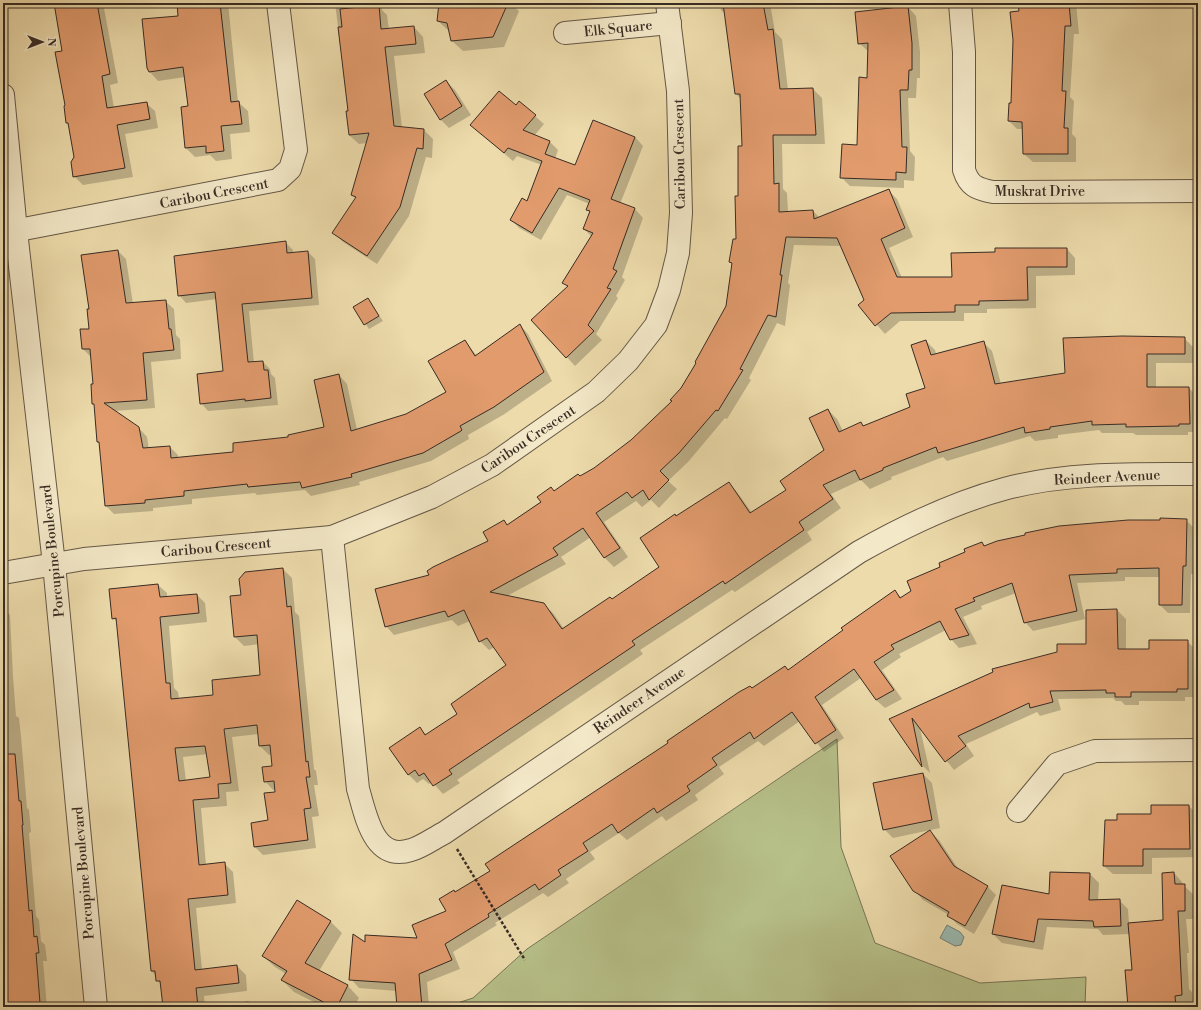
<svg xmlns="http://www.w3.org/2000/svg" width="1201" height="1010" viewBox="0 0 1201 1010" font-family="'Libre Bodoni',serif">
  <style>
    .green { fill: #b7c089; stroke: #787656 }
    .water { fill: #9bb9b1; stroke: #738179 }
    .shadow { fill: #0003; fill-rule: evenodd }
    .building { fill: #e19b6d; stroke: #382c24; fill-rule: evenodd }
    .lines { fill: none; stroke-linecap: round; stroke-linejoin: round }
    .minor-casing { stroke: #655846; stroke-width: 24 }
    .path { stroke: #382c24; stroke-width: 2.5; stroke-dasharray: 3 2; stroke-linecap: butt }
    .minor { stroke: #f3e8c8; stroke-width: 22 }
    .labels { text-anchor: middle; stroke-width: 3; stroke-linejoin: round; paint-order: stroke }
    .street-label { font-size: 14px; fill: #382c24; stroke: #f3e8c8 }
  </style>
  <rect width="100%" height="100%" fill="#eddbab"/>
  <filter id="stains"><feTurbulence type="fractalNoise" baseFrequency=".005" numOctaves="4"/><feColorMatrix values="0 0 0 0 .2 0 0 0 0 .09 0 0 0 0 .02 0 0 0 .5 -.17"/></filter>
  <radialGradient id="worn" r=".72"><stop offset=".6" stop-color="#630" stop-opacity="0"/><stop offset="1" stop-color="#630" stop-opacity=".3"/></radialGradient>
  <!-- green -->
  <g class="green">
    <polygon points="837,739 841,847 875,943 980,983 1086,977 1085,1007 445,1007 473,998 527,949"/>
    <polygon points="246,1002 287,1007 246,1007"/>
  </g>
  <!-- water -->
  <polygon class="water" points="947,925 960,932 964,937 961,945 955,946 940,938"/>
  <!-- shadow -->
  <g class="shadow">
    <polygon points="54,3 103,3 118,83 110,85 114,108 146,103 155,111 158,128 125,134 133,177 83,185 74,176 75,157 70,125 67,123 63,52"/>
    <polygon points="178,3 228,3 238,102 248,111 250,132 230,134 232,159 216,161 210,155 195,157 186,148 182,108 189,107 185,77 158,81 150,72 179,17"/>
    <polygon points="335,3 382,3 382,10 387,15 389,30 414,27 423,37 425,53 394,56 402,128 424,130 433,139 432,158 426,157 409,216 377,264 343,242 334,233 356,199 352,195 367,143 359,144 349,135 349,112"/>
    <polygon points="440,3 510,3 519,11 504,47 463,51 452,41 450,32 438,21"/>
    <polygon points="720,3 770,3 775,32 782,39 788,90 813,89 822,98 825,144 782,144 783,189 787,193 788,212 813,211 820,218 888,190 897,199 913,237 889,248 902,278 953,278 1067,249 1075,258 1075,275 1036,276 1036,308 987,309 987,313 964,313 964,321 900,321 885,334 859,305 865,300 842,246 794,245 788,283 790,285 785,326 777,323 749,378 751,380 727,419 725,418 688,462 668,481 677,489 659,508 651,500 642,507 636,501 604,522 628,557 614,567 605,558 591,537 561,557 566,564 507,596 543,604 553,613 564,629 612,600 660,567 676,517 729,483 737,492 752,513 788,490 825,450 828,410 837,419 843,431 861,423 864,426 911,408 926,388 926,341 935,350 936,354 983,342 992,351 1001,384 1066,374 1184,338 1193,347 1193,363 1156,363 1156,388 1189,388 1198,397 1198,432 1188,432 1188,435 1136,435 1133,433 1102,433 1099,430 1058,435 1058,438 1035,441 1030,436 947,461 943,457 891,477 892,479 870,489 861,480 831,494 841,508 807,532 812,540 735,592 732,590 640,650 643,654 457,780 460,783 443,794 432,782 429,784 423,779 417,783 408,774 420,729 427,735 458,714 507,665 495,647 489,650 480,641 470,621 458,626 452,620 394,635 386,626 431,576 489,542 504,522 508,525 554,492 595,469 632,440 673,401 697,363 726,306 733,264 730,262 737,240 743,147 741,99 736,94 725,14 721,10"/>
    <polygon points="1019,3 1076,3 1079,34 1074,34 1070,97 1074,101 1072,134 1076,138 1076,162 1033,162 1024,154 1023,129 1017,129 1009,121 1012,104 1014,40 1020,12"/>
    <polygon points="908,7 916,16 920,52 920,78 917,78 916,98 908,98 910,151 915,157 914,181 904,180 904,188 850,186 841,177 858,146 868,79 869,52 859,43"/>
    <polygon points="446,81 455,90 471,115 449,128 440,119"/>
    <polygon points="516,106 535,116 544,124 534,136 550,142 558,150 555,159 576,167 594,122 635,137 643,146 620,204 635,209 643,218 622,277 625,280 616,296 618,298 596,334 602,340 575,366 533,320 568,287 564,282 592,237 584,229 590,212 587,210 590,204 567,195 541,240 519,228 511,219 527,203 542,165 517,156 513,161 471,125"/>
    <polygon points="285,242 293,250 293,253 308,252 315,259 319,305 249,311 254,363 263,362 270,369 271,374 275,378 278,405 208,411 201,403 224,372 217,299 186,303 179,295"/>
    <polygon points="118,251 126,259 133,304 165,301 174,309 176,335 180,339 181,359 151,362 155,408 114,411 139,428 147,437 149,449 170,447 178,455 178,458 235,453 325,428 339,375 347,384 357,430 407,415 447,392 465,341 477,356 520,325 528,334 552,381 503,415 468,435 469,439 431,461 359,482 360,485 311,496 305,490 257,495 255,493 192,499 192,504 153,508 153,511 114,514 106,506 91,357 83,349 90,330 90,310"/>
    <polygon points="368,299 383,321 369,329 354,307"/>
    <polygon points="1186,520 1195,529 1194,574 1191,574 1190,613 1168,613 1160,605 1160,577 1125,577 1125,581 1077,583 1085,619 1033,631 1025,622 1016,593 981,606 982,609 963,617 977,644 959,648 951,639 946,630 899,654 901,657 882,670 902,699 885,708 876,700 861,678 822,705 844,738 824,752 800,721 764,746 758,741 719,767 724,774 695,795 698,800 666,821 662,816 627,840 619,833 590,852 595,859 566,879 569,883 548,897 543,893 495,923 497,925 453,952 460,969 427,982 429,1007 398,1007 397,991 359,988 351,979 366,944 419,939 447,911 456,893 491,871 752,689 788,671 895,592 902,598 913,592 941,568 982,543 986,547"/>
    <path d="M 283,569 L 292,578 L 295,612 L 299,616 L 314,769 L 316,771 L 318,785 L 314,785 L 319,816 L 312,817 L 316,848 L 263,855 L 255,847 L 270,821 L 276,792 L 276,789 L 273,790 L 265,781 L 274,767 L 272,754 L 269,755 L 260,746 L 259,734 L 232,737 L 239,791 L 226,792 L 227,806 L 201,808 L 206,865 L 224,863 L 233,872 L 236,903 L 196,908 L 202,970 L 237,966 L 246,975 L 247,991 L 204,996 L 205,1007 L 164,1007 L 162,986 L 152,971 L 118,623 L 113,618 L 158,585 L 167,593 L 167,598 L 197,595 L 205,603 L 207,622 L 169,626 L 174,688 L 178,692 L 179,699 L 214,696 L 261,676 L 259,644 L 244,646 L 235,637 L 232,597 L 242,596 ZM 208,754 L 211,778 L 186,781 L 183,757 Z"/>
    <polygon points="3,608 10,615 13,676 16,716 19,718 21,736 27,808 29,810 31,832 29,833 36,916 39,920 41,941 45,945 47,961 43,961 47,1007 3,1007"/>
    <polygon points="1117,610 1126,619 1126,650 1150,650 1187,641 1196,650 1196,697 1185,697 1185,701 1139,701 1139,705 1125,705 1121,701 1116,701 1113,698 1058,699 1061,710 1040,716 1037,712 966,744 974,756 954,770 920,728 930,773 923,766 890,720 1087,645 1087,611"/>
    <polygon points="923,774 932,783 940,828 893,838 884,829"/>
    <polygon points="1152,806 1189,806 1198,815 1198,857 1152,858 1152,874 1113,874 1104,866 1118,821 1152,815"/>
    <polygon points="930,831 939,840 959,870 988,887 996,895 974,934 957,924 949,915 923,900 914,890"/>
    <polygon points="1174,873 1182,882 1183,885 1193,894 1193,919 1186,919 1189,953 1187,953 1189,989 1192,992 1193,1007 1128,1007 1133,970 1130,934 1103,935 1098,929 1047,927 1043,950 1002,943 993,934 1050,895 1090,874 1099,883 1098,901 1119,900 1128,909 1129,924 1164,921"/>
    <polygon points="297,901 331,922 342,933 319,971 348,986 359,998 354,1007 324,1007 294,992 282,980 286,974 275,967 263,956"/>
  </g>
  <!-- building -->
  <g class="building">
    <polygon points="54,3 97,3 110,74 102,76 107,108 147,102 150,119 117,125 125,168 73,177 71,162 74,157 68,123 66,123 64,106 65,105 55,52 62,51"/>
    <polygon points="177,3 220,3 231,102 239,101 242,124 221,126 224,151 206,153 206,146 185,148 181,107 188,106 183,67 149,72 147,68 142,19 178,16"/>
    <polygon points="439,3 508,3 493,37 451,41 447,23 437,21"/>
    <polygon points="723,3 763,3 768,30 773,29 780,89 813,88 816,135 773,135 774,184 779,183 779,212 813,210 814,219 889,189 905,228 881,239 897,277 952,277 951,253 995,252 995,248 1067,248 1067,267 1027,267 1028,300 979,301 979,305 955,305 955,312 891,313 875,326 858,305 864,300 837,238 786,237 780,275 782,275 776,317 768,315 740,369 743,370 718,411 716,410 679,453 660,471 669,480 649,500 643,490 632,498 627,492 596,513 620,548 604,558 583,528 553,548 558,555 490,592 544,603 562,629 610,597 612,599 659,567 640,538 675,514 676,516 729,482 750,513 786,490 780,481 824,450 809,418 828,409 839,432 861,422 863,426 910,407 906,394 925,388 911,345 926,340 931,355 984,341 995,384 1065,373 1063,338 1122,336 1185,337 1185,354 1147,354 1147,387 1189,387 1190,424 1179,424 1179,426 1126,427 1126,424 1092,425 1092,421 1050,427 1050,429 1025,433 1024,427 938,453 936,447 883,468 883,470 860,480 855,470 823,485 833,499 799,522 804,530 725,584 723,581 632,641 635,645 449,770 452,774 433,786 424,773 419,776 415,770 408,775 389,748 420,727 425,735 457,714 451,704 506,665 487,638 479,642 464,610 448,617 445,611 385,627 375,589 429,575 427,571 433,567 488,541 483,532 504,520 507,525 541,502 537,497 551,487 554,491 578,474 580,476 594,468 631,440 672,401 670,400 681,388 696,363 695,362 726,306 732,263 729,262 733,239 736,239 735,196 738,196 738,146 742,146 740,94 735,94"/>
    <polygon points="1018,3 1069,3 1071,26 1065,26 1062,91 1066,91 1064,128 1068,128 1068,154 1023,154 1022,122 1008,121 1009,103 1011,103 1013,40 1010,12 1019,11"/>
    <polygon points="379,5 381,29 414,26 416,44 385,47 394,126 424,129 423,149 417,148 400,207 367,256 332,233 356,197 351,195 369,133 349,135 346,111 348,111 338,27 342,27 340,9"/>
    <polygon points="908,6 912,43 912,70 909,70 908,90 900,90 902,147 907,147 906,173 896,172 896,180 840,178 842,144 857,145 859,77 867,78 868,43 858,44 855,12"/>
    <polygon points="446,80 462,106 440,120 424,94"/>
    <polygon points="499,91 516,105 519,101 536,115 523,130 550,141 545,154 575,165 593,120 635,137 611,199 635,208 613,269 617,271 607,288 611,289 588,325 594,331 566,358 531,320 568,286 562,283 593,233 583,229 590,211 586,210 590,200 559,188 532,233 510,220 522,198 527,201 542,161 508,148 504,153 470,125"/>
    <polygon points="286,241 287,253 308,251 312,298 242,304 248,362 263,361 264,370 268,370 271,398 245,401 245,399 200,404 197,374 223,371 215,292 178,296 174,256"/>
    <polygon points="118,250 126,303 166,300 169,329 171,329 174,350 143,353 147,400 104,403 139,427 143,448 170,446 171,458 233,452 233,443 288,437 288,435 324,427 314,380 339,374 351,431 406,414 446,392 428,361 465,340 475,356 520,324 544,372 494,407 460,426 462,430 461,431 423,453 351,474 352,477 302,488 300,482 248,487 247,484 184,491 184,496 145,500 145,503 105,506 99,442 97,442 94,404 92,404 91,384 93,384 90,349 82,349 80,329 89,329 87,309 89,309 81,255"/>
    <polygon points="368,298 379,316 364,325 353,307"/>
    <polygon points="1160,518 1187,519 1186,566 1183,566 1182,605 1159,605 1159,568 1117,569 1117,573 1069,575 1077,611 1024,623 1012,583 973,598 975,601 955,609 969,635 950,640 940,621 891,645 894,649 874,662 894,690 876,700 854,669 815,697 836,730 815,744 792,712 754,739 750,732 712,758 717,765 687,786 690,791 657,813 654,808 618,833 612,824 583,843 588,851 558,870 561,875 539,890 535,884 488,914 489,917 445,944 452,960 419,974 422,1007 397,1007 395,983 349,980 353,934 365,942 365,935 417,938 412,925 446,911 439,899 454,890 455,892 490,871 485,864 668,743 667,741 739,692 750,686 752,688 785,666 788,670 843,630 841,628 895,590 900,598 911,591 907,581 940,567 939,563 965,552 964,549 982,542 984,546 997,541 1025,535 1025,533 1059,526 1128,520 1160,520"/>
    <path d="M 283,568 L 287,607 L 291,606 L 306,762 L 308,761 L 310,777 L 306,777 L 311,808 L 304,809 L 308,840 L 254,847 L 251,823 L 268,820 L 264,793 L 275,792 L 274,781 L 264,782 L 262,767 L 272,766 L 270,745 L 259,746 L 257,725 L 224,729 L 231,783 L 218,784 L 219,798 L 193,800 L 199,865 L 225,862 L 228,895 L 188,899 L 195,970 L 237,965 L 239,983 L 196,988 L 198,1007 L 163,1007 L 160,981 L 156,981 L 155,971 L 151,971 L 116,618 L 112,619 L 109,589 L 158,584 L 160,597 L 197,594 L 199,613 L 160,617 L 166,683 L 170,683 L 171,699 L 213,695 L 212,680 L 260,675 L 257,635 L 234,637 L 230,596 L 241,595 L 239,579 L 245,572 ZM 205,746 L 210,777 L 179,781 L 175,748 Z"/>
    <polygon points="1117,609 1118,649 1149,649 1149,640 1188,640 1188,689 1177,689 1177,692 1131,692 1131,697 1115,697 1115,693 1106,693 1106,690 1050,691 1053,702 1030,708 1029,703 958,736 966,746 945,762 912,718 922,767 889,719 993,672 992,669 1057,652 1057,644 1086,644 1086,610"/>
    <polygon points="3,754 15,754 19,801 21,801 23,825 22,825 29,911 32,910 34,937 37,936 39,953 36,953 40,1003 24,1005 24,1007 3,1007"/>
    <polygon points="923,773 932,820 883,830 873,783"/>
    <polygon points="1151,805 1189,805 1190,849 1143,849 1143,866 1103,866 1105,820 1117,820 1117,814 1151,814"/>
    <polygon points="930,830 954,866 988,886 965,926 947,916 949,912 913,891 890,856"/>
    <polygon points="1050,872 1090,873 1089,900 1120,899 1121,926 1094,927 1093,921 1038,919 1034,942 992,934 1002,885 1049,894"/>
    <polygon points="1174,872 1175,884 1185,884 1185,911 1178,911 1182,995 1175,996 1176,1007 1128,1007 1125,970 1132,970 1128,923 1163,920 1162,873"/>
    <polygon points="297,900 331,921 305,963 348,985 337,1007 333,1007 281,980 287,971 262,956"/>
  </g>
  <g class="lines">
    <!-- minor casing -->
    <g class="minor-casing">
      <g id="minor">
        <path d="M 960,3 L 964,52 L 964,170 C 969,186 977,189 993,192 L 1198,191"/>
        <polyline points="565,33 670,23"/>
        <polyline points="3,95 16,231 54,564 96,1007"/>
        <polyline points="3,233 278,180 290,169 296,150 278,3"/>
        <path d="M 332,537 L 358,789 C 366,815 373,862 411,850 C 422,847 434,838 444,833 L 859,552 C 905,526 952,503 1004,489 C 1067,472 1134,474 1198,474"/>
        <polyline points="3,573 84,559 332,537 432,497 492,465 596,392 628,361 656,325 669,290 678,253 681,213 678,91 667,3"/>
        <polyline points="1018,811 1057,764 1095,751 1198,750"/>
      </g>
    </g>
    <!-- path -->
    <polyline class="path" points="457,849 525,960"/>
    <!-- minor -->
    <use href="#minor" class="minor"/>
  </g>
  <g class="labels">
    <!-- street labels -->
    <g class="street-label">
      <text transform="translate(618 28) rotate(-6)" y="5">Elk Square</text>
      <text transform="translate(679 154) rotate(-91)" y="5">Caribou Crescent</text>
      <text x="1040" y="196">Muskrat Drive</text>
      <text transform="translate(214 193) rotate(-11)" y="5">Caribou Crescent</text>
      <text transform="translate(528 439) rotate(-34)" y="5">Caribou Crescent</text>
      <text transform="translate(1107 477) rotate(-3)" y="5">Reindeer Avenue</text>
      <text transform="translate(216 547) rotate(-5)" y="5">Caribou Crescent</text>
      <text transform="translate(52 551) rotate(-96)" y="5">Porcupine Boulevard</text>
      <text transform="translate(639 700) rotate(-34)" y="5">Reindeer Avenue</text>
      <text transform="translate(83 873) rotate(-95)" y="5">Porcupine Boulevard</text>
    </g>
  </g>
  <!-- margin -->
  <rect width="1201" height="1010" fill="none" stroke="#eddbab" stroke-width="16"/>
  <rect x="4" y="4" width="1193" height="1002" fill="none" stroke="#382c24" stroke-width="2"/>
  <rect x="8" y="8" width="1185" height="994" fill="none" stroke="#382c24"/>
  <!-- north arrow -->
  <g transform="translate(42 42) rotate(90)" stroke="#f3e8c8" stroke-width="3" paint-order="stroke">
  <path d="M0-3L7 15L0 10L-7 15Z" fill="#382c24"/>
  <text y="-6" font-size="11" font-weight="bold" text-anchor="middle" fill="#382c24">N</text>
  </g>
  <rect width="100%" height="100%" filter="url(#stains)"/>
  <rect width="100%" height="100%" fill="url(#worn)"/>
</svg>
